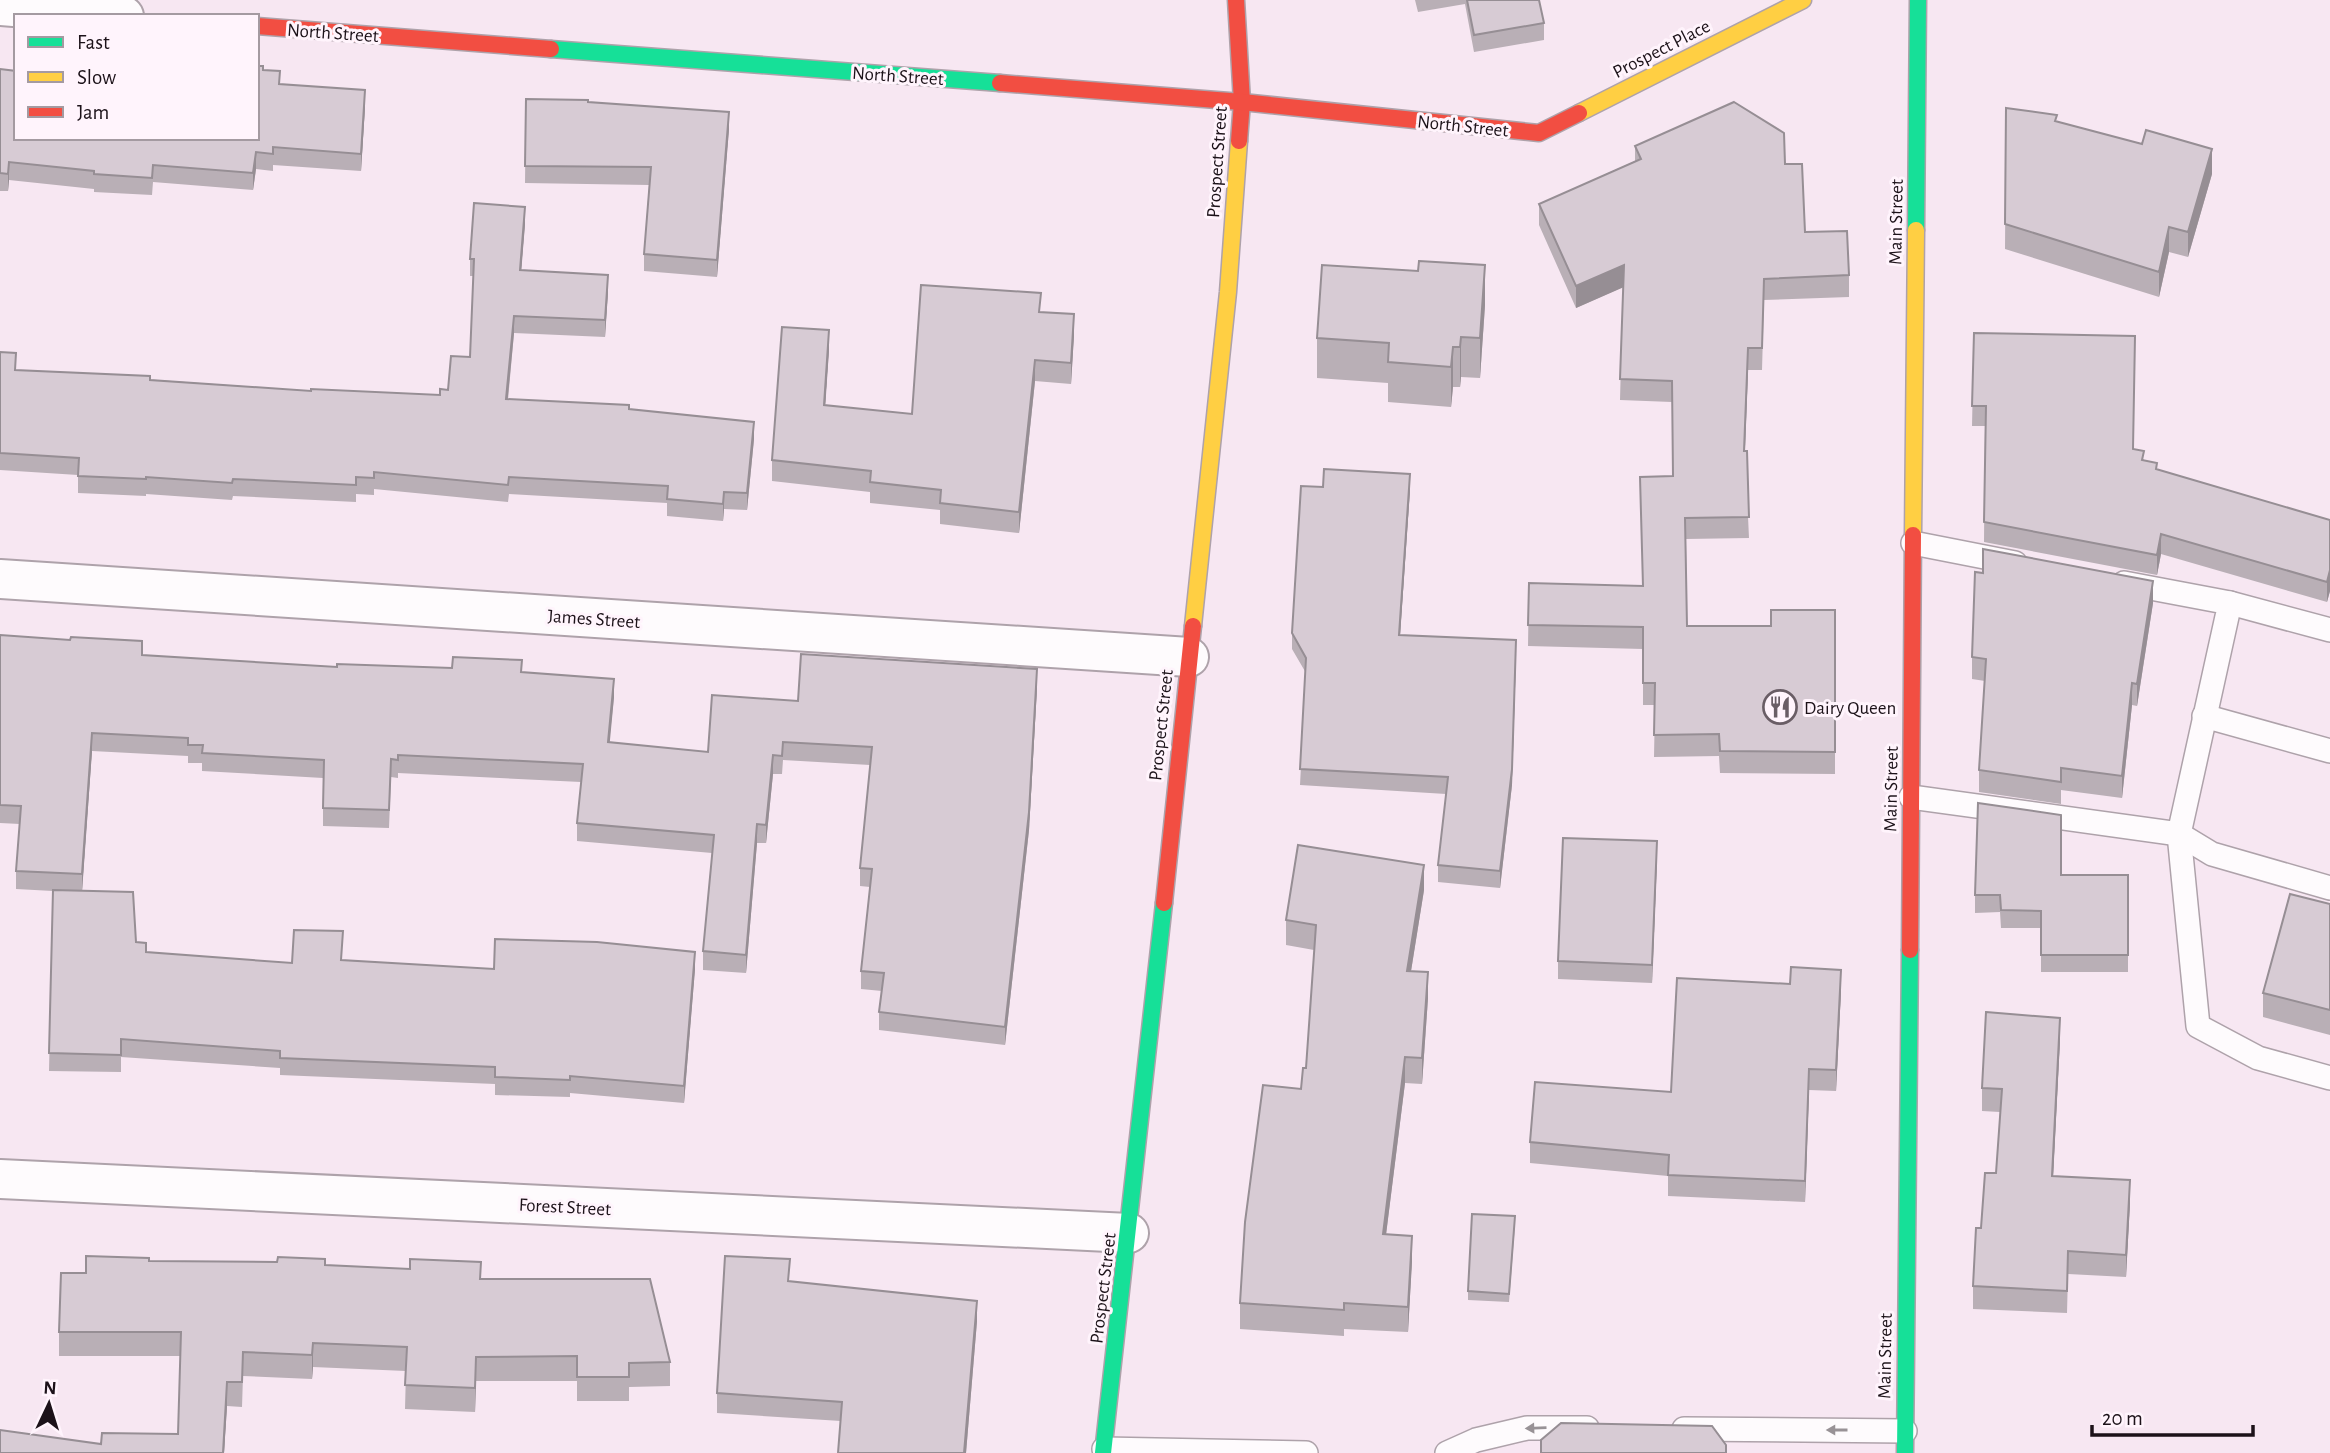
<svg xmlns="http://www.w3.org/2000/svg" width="2330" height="1453" viewBox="0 0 2330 1453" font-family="'Alegreya Sans',sans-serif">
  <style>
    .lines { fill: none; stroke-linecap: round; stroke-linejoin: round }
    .lane-casing { stroke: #aea2aa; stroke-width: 26 }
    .street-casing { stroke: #aea2aa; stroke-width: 42 }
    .fast-casing { stroke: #aea2aa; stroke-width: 19 }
    .slow-casing { stroke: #aea2aa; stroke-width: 19 }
    .jam-casing { stroke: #aea2aa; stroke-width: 19 }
    .lane { stroke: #fefbfd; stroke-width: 23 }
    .street { stroke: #fefbfd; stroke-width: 38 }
    .fast { stroke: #16e098; stroke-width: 16 }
    .slow { stroke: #ffcf43; stroke-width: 16 }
    .jam { stroke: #f24e42; stroke-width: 16 }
    .wall { fill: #b9afb6 }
    .shaded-wall { fill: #968e94 }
    .building { fill: #d7cbd4; stroke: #968e94; stroke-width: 2 }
    .oneway { fill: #989296 }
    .labels { text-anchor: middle; stroke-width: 6; stroke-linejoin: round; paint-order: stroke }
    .street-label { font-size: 19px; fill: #1c1219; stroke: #fff4fc }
    .poi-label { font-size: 19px; fill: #1c1219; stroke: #fff4fc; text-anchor: start }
  </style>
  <rect width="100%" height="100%" fill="#f7e7f2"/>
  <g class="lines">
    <!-- lane casing -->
    <g class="lane-casing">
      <g id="lane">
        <polyline points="1913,543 2015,563"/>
        <polyline points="2124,583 2230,603 2179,834 2198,1026 2258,1058 2330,1078"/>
        <polyline points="2230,603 2330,630"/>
        <polyline points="2204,716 2330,751"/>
        <polyline points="1911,797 2179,834 2212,854 2330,888"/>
        <polyline points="1684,1429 1905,1431"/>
        <polyline points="1104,1449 1306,1453"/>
        <polyline points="1447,1453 1476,1440 1527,1428 1587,1428"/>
      </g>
    </g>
    <!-- street casing -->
    <g class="street-casing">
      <g id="street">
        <polyline points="0,6 124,16"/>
        <polyline points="0,579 1189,657"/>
        <polyline points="0,1179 1129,1233"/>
      </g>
    </g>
    <!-- fast casing -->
    <g class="fast-casing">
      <g id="fast">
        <polyline points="551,49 1000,83"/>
        <polyline points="1916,230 1918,0"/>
        <polyline points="1103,1453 1164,903"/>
        <polyline points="1905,1453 1910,950"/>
      </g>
    </g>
    <!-- slow casing -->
    <g class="slow-casing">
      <g id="slow">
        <polyline points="1579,113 1803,0"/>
        <polyline points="1913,535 1916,230"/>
        <polyline points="1193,626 1228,292 1239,141"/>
      </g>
    </g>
    <!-- jam casing -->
    <g class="jam-casing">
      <g id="jam">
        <polyline points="1236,0 1242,102 1239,141"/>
        <polyline points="257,26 551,49"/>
        <polyline points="1000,83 1242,102 1539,133 1579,113"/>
        <polyline points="1164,903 1193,626"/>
        <polyline points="1910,950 1913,535"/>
      </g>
    </g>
    <!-- lane -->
    <use href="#lane" class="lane"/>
    <!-- street -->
    <use href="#street" class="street"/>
    <!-- fast -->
    <use href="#fast" class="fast"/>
    <!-- slow -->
    <use href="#slow" class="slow"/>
    <!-- jam -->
    <use href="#jam" class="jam"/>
  </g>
  <!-- wall -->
  <g class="wall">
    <polygon points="1415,0 1539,0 1544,23 1544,40 1474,52 1465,4 1418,12"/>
    <polygon points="0,69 16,138 263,70 280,84 365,107 361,171 273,165 273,171 256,169 253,190 153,182 152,195 94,192 94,189 9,180 8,191 0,191"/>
    <polygon points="526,99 588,102 729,129 717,277 644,271 644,254 649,185 525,183"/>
    <polygon points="2006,108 2057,122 2212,174 2188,257 2169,252 2159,297 2005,249"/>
    <polygon points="1635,146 1785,164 1805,232 1849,275 1849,297 1764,300 1762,370 1748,370 1745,451 1749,538 1686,539 1687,626 1771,626 1835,610 1835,774 1720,773 1719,756 1654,757 1655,705 1643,705 1643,649 1528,646 1529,583 1642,586 1673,476 1672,402 1620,400 1623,287 1576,308 1539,225 1539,204 1635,161"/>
    <polygon points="525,224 521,270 608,292 605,337 514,333 508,400 629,409 754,439 747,510 724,509 723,521 667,516 667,503 509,494 508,502 374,489 374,495 356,494 356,502 233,496 232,500 146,494 146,496 78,493 78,475 0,470 0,352 16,370 311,391 440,395 448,390 470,357 473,276 470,276 470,259"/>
    <polygon points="1485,305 1480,378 1461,377 1460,387 1453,387 1451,407 1388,402 1388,383 1317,378 1317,338"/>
    <polygon points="1041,312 1074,335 1071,384 1035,381 1019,533 940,524 940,510 870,503 870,492 772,481 772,460 829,350 825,405 912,414"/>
    <polygon points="1974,333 2134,449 2144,460 2157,470 2330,520 2330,591 2327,602 2161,554 2157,575 1984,542 1985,426 1972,426"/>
    <polygon points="1323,487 1410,490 1400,635 1516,656 1512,785 1500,888 1438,882 1438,865 1446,794 1300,785 1306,673 1292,649 1292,633"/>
    <polygon points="2153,603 2137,706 2132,705 2122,798 2061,790 2061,804 1979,792 1979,770 1985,681 1972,679 1972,657"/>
    <polygon points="0,635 70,640 142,655 337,667 522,672 614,697 609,743 708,752 798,701 1037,688 1029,830 1005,1045 879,1030 879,1012 882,991 861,989 861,971 870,887 860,886 860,868 870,765 783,760 782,774 773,774 766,843 757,843 746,973 703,970 703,951 712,853 577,841 577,823 581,782 398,773 398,778 391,777 389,828 323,826 323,778 202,771 202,763 188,763 188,756 92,751 82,891 146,952 292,963 342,960 494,969 695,969 684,1103 570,1093 570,1097 495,1095 495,1084 280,1075 280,1068 121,1057 121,1072 49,1071 53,891 16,889 16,871 20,824 0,823"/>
    <polygon points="1657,859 1652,983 1558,979 1558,961"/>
    <polygon points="2061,875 2128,875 2128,972 2041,972 2041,928 2001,928 2000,912 1975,913 1975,895"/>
    <polygon points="1424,890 1411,971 1428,998 1422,1084 1405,1083 1386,1234 1412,1261 1408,1332 1344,1329 1344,1336 1240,1329 1240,1303 1301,1089 1306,1068 1314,950 1286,945 1286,920"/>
    <polygon points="2330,904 2330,1035 2263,1017 2263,993"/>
    <polygon points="1841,991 1836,1091 1809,1090 1805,1202 1668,1196 1668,1176 1530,1163 1530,1142 1671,1092"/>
    <polygon points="2060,1040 2053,1176 2130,1203 2126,1277 2068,1274 2067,1313 1973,1309 1973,1286 1981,1228 1996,1173 2000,1112 1982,1111 1982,1088"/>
    <polygon points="1515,1225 1509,1302 1468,1300 1468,1291"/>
    <polygon points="149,1261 325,1265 481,1279 670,1362 670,1386 629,1387 629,1401 577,1401 577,1381 476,1381 475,1412 405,1409 406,1371 313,1367 312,1379 243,1376 242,1407 227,1406 224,1453 101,1444 178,1434 181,1356 59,1356 59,1332 86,1273"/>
    <polygon points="790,1281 977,1321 966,1453 838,1453 841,1421 717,1413 717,1393"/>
  </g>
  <!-- shaded-wall -->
  <g class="shaded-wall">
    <polygon points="365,90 365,107 361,171 361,154"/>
    <polygon points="729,112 729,129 717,277 717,260"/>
    <polygon points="2212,149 2212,174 2188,257 2188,232"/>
    <polygon points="256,152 256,169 253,190 253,173"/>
    <polygon points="9,162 9,180 8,191 8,174"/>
    <polygon points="525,207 525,224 520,287 520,270"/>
    <polygon points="2169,227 2169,252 2159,297 2159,272"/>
    <polygon points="1485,265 1485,305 1480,378 1480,338"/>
    <polygon points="1624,265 1624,287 1576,308 1576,286"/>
    <polygon points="608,275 608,292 605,337 605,320"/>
    <polygon points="1074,314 1074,335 1071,384 1071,363"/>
    <polygon points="514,316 514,333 506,416 506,399"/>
    <polygon points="829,330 829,350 824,425 824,405"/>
    <polygon points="1461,337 1461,377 1460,387 1460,347"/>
    <polygon points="1453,347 1453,387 1451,407 1451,367"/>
    <polygon points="1748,348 1748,370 1744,472 1744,451"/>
    <polygon points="1035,360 1035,381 1019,533 1019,512"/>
    <polygon points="754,422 754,439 747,510 747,493"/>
    <polygon points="1410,474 1410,490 1399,651 1399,635"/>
    <polygon points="724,492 724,509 723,521 723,504"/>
    <polygon points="2161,534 2161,554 2157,575 2157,555"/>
    <polygon points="2330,570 2330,591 2327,602 2327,582"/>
    <polygon points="2153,581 2153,603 2137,706 2137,684"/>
    <polygon points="1516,656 1512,785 1500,888 1500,871"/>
    <polygon points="1037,669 1037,688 1029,830 1005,1045 1005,1027"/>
    <polygon points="614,679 614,697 608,761 608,742"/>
    <polygon points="2132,683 2132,705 2122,798 2122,776"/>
    <polygon points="92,733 92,751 82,892 82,874"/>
    <polygon points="773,755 773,774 766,843 766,825"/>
    <polygon points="757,824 757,843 746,973 746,955"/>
    <polygon points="1657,841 1657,859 1652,983 1652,965"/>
    <polygon points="1424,865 1424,890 1407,996 1407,971"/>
    <polygon points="695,952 695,969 684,1103 684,1086"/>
    <polygon points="1841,970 1841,991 1836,1091 1836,1070"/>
    <polygon points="1428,972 1428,998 1422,1084 1422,1058"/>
    <polygon points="2060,1018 2060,1040 2052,1199 2052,1176"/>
    <polygon points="1405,1057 1405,1083 1383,1259 1383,1234"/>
    <polygon points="1809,1069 1809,1090 1805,1202 1805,1181"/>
    <polygon points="2130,1180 2130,1203 2126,1277 2126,1255"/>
    <polygon points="1412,1236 1412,1261 1408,1332 1408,1307"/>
    <polygon points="977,1301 977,1321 966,1453 964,1453"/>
    <polygon points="313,1343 313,1367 312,1379 312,1355"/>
    <polygon points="476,1357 476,1381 475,1412 475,1388"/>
    <polygon points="227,1382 227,1406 224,1453 223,1453"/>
  </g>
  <!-- building -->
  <g class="building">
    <polygon points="1467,0 1539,0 1544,23 1474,35"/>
    <polygon points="257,66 263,66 263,70 280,71 279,84 365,90 361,154 273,147 273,154 256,152 253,173 153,165 152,178 94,174 94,171 9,162 8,174 0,173 0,69 16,71 16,138 257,138"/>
    <polygon points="526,99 588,100 588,102 729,112 717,260 644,254 651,167 525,166"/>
    <polygon points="1734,102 1784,133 1785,164 1802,164 1805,232 1847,231 1849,275 1764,279 1762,348 1748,348 1744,451 1747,451 1749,517 1685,518 1687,626 1771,626 1771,610 1835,610 1835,752 1720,751 1719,734 1654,735 1655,683 1643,683 1643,627 1528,625 1529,583 1643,586 1640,477 1673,476 1672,381 1620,379 1624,265 1576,286 1539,204 1641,159 1635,146"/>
    <polygon points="2006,108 2057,115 2055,121 2142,144 2146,130 2212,149 2188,232 2169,227 2159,272 2005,224"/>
    <polygon points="474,203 525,207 520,270 608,275 605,320 514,316 506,399 629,405 629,409 754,422 747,493 724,492 723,504 667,499 668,486 509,477 508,485 374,472 374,478 356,477 356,485 233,479 232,483 146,477 146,479 78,476 79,458 0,453 0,352 16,353 15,370 150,376 150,380 311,391 311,389 440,395 440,389 448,390 451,356 470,357 474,259 470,259"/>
    <polygon points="1419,261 1485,265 1480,338 1461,337 1460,347 1453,347 1451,367 1388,362 1389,343 1317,338 1322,265 1418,271"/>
    <polygon points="921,285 1041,293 1039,312 1074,314 1071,363 1035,360 1019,512 940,503 941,490 870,482 871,471 772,460 782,327 829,330 824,405 912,414"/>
    <polygon points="1974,333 2135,336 2133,449 2144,451 2142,460 2157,463 2156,469 2330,520 2330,570 2327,582 2161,534 2157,555 1984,522 1986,406 1972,406"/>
    <polygon points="1324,469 1410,474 1399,635 1516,640 1512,769 1500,871 1438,865 1448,777 1300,769 1306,658 1292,633 1301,486 1323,487"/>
    <polygon points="1983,549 2153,581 2137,684 2132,683 2122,776 2061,768 2061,782 1979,770 1986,659 1972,657 1975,572 1983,573"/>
    <polygon points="0,635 70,640 71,637 142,641 142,655 337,667 337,664 452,668 453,657 522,660 521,672 614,679 608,742 708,752 712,695 798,701 801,654 1037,669 1029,812 1005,1027 879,1012 884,973 861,971 872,869 860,868 872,747 783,742 782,756 773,755 766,825 757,824 746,955 703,951 714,835 577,823 583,764 398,755 398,760 391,759 389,810 323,808 324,760 202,753 203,745 188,745 188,738 92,733 82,874 16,871 21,806 0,805"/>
    <polygon points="1978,803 2061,815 2061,875 2128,875 2128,955 2041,955 2041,911 2001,910 2000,895 1975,895"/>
    <polygon points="1563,838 1657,841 1652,965 1558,961"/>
    <polygon points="1298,845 1424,865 1407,971 1428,972 1422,1058 1405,1057 1383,1234 1412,1236 1408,1307 1344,1303 1344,1310 1240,1303 1245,1222 1263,1085 1301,1089 1303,1068 1306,1068 1316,925 1286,920"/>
    <polygon points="53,890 133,892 136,942 146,943 146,952 292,963 294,930 343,931 341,960 494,969 495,939 597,942 695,952 684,1086 570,1076 570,1080 495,1077 495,1067 280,1058 280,1051 121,1039 121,1055 49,1053"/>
    <polygon points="2290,894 2330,904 2330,1010 2263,993"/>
    <polygon points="1791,967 1841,970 1836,1070 1809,1069 1805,1181 1668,1175 1669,1155 1530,1142 1535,1082 1671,1092 1677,978 1790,984"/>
    <polygon points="1986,1012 2060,1018 2052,1176 2130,1180 2126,1255 2068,1251 2067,1291 1973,1286 1976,1228 1981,1228 1985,1173 1996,1173 2002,1089 1982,1088"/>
    <polygon points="1472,1214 1515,1216 1509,1294 1468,1291"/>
    <polygon points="86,1256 149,1258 149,1261 277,1262 278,1257 325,1259 325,1265 410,1269 410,1259 481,1262 480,1279 650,1279 670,1362 629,1363 629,1377 577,1377 577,1356 476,1357 475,1388 405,1385 407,1347 313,1343 312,1355 243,1352 242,1382 227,1382 223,1453 0,1453 0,1430 101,1444 102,1433 178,1434 181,1332 59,1332 61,1273 86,1273"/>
    <polygon points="725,1256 790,1259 788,1281 977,1301 964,1453 838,1453 842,1402 717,1393"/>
    <polygon points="1561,1423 1712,1426 1726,1445 1726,1453 1541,1453 1541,1440"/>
  </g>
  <!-- one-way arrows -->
  <defs><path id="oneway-solid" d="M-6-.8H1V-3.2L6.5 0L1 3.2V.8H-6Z" transform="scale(1.75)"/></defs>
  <g class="oneway">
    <use href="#oneway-solid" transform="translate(1536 1428) rotate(178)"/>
    <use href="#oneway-solid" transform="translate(1837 1430) rotate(-180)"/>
  </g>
  <!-- icons -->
  <defs>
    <g id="restaurant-ring" transform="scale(1.75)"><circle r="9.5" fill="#fff4fc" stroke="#695d65" stroke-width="1.5"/><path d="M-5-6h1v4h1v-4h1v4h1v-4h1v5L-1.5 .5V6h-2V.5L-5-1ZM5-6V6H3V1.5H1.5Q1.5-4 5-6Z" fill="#695d65"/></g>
  </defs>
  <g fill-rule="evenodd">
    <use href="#restaurant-ring" x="1780" y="707"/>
  </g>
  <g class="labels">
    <!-- street labels -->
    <g class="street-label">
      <text transform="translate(333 32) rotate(4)" y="7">North Street</text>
      <text transform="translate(1661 48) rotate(-27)" y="7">Prospect Place</text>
      <text transform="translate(898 75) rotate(4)" y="7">North Street</text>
      <text transform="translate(1463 125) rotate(6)" y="7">North Street</text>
      <text transform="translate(1216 162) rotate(-86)" y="7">Prospect Street</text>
      <text transform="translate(1895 222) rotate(-89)" y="7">Main Street</text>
      <text transform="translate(594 618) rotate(4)" y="7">James Street</text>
      <text transform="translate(1160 725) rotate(-84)" y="7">Prospect Street</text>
      <text transform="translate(1890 789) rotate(-89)" y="7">Main Street</text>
      <text transform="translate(565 1206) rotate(3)" y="7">Forest Street</text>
      <text transform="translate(1102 1288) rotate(-83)" y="7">Prospect Street</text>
      <text transform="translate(1884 1356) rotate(-89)" y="7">Main Street</text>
    </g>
    <!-- poi labels -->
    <g class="poi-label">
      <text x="1804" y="714">Dairy Queen</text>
    </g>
  </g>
  <!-- legend -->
  <rect x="14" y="14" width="245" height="126" fill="#fff4fc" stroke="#a49aa1" stroke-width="2"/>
  <rect x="28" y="37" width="35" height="10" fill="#16e098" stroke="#a49aa1" stroke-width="2"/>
  <text x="77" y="49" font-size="21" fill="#1c1219">Fast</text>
  <rect x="28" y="72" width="35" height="10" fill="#ffcf43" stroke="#a49aa1" stroke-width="2"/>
  <text x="77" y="84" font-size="21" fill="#1c1219">Slow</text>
  <rect x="28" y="107" width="35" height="10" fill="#f24e42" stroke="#a49aa1" stroke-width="2"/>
  <text x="77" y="119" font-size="21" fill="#1c1219">Jam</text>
  <!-- north arrow -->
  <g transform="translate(49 1404) rotate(4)" stroke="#fff4fc" stroke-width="5" paint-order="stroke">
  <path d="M0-5L12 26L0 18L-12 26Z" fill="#1c1219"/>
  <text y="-10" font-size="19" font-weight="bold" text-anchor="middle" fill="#1c1219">N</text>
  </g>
  <!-- scale -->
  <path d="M2092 1425v10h161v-10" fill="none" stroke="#1c1219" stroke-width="3.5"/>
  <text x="2102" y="1425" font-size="21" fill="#1c1219" stroke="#fff4fc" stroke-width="5" paint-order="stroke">20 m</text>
</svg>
